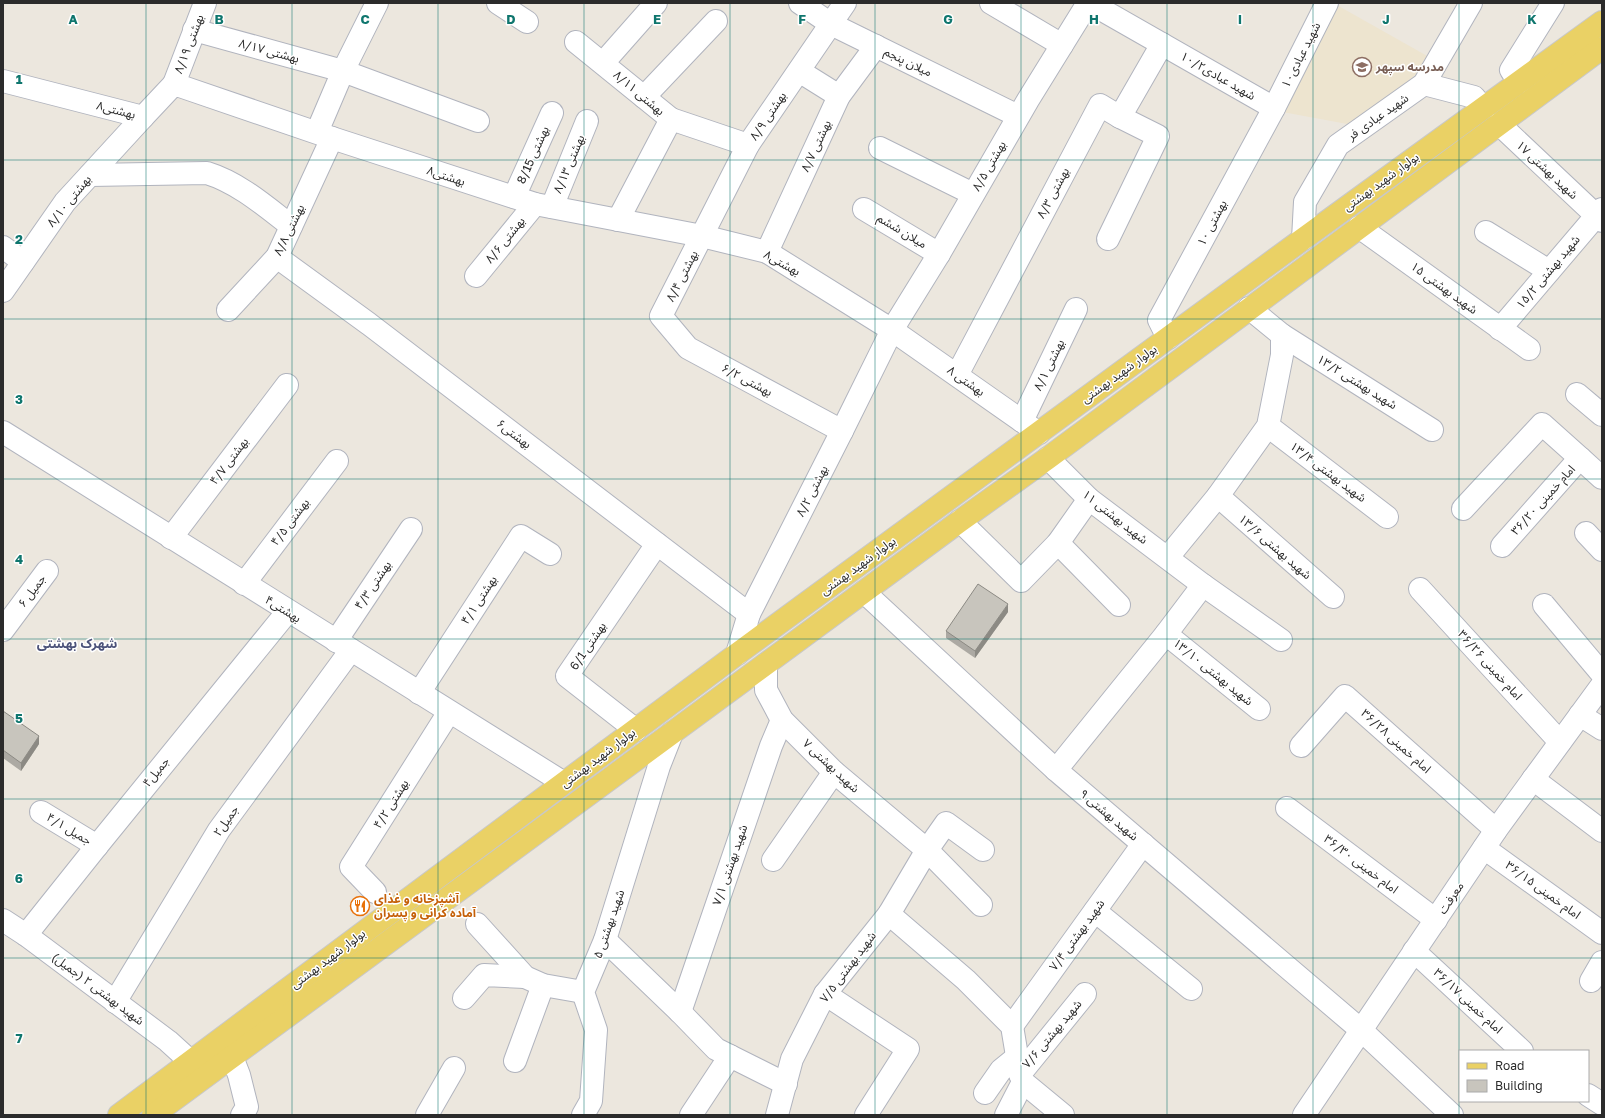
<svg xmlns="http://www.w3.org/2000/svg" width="1605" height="1118" viewBox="0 0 1605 1118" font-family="'Golos Text','Noto Sans Arabic',sans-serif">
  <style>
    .education { fill: #ede4cf }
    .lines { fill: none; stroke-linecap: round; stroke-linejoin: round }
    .minor-casing { stroke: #b1b4be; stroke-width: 24 }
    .major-casing { stroke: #c8c8c8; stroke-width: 24 }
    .minor { stroke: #fff; stroke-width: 22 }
    .major { stroke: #ead165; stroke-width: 22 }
    .wall { fill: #aca9a3 }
    .shaded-wall { fill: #8c8a84 }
    .building { fill: #c8c5bd; stroke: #8c8a84 }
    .grid { fill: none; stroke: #0f766e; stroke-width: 1; stroke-opacity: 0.55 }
    .labels { text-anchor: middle; stroke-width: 3; stroke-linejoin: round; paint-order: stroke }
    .street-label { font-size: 12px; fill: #2b2b2b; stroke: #fff }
    .education-label { font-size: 12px; font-weight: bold; fill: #785e54; stroke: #fff; text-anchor: start }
    .food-label { font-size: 12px; font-weight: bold; fill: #c56008; stroke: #fff; text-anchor: start }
    .neighbourhood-label { font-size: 13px; font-weight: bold; fill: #4d537a; stroke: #fff }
    .grid-label { font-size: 13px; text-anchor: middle; font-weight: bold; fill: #0f766e; stroke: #fff; stroke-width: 3; stroke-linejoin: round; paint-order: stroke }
  </style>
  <rect width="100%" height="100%" fill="#ece7de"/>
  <!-- education -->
  <polygon class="education" points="1335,4 1429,57 1418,77 1358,126 1277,111"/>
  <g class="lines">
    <!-- minor casing -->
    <g class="minor-casing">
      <g id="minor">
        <polyline points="498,3 527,22"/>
        <polyline points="800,3 831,24 1018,116"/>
        <polyline points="991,3 1062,45"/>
        <polyline points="1090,3 1274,108"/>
        <polyline points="194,30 343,71 478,121"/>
        <polyline points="576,42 671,119 618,220"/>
        <polyline points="603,63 656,3"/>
        <polyline points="799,71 839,96"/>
        <polyline points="3,81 143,117 174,84 332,138 535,204 702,236 767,252 892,330 1039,433"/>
        <polyline points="1519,82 1511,70 1553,3"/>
        <polyline points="174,84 205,3"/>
        <polyline points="1424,84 1474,97 1483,108"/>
        <polyline points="644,97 716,21"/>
        <polyline points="671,119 748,145"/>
        <polyline points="1499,124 1602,221"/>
        <polyline points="317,132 343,71 377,3"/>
        <polyline points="880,148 973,194"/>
        <path d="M 90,175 L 207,173 C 239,183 265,206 291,226"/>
        <polyline points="514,197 552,113"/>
        <polyline points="552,207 587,121"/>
        <polyline points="864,209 939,254"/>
        <polyline points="1359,227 1529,349"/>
        <polyline points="1486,232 1549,271"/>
        <polyline points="1108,239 1158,136 1120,117"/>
        <polyline points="1303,239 1305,202 1338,145 1424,84 1471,3"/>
        <polyline points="3,247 23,262"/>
        <polyline points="767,252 839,96 876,46"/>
        <polyline points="277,257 369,324 749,614"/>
        <polyline points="476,276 535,204"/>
        <polyline points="3,291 65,202 143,117"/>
        <polyline points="228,310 277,257 332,138"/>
        <polyline points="1500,329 1602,209"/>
        <polyline points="1282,335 1432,430"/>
        <polyline points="1168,338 1159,320 1274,108 1327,3"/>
        <polyline points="957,375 1100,105 1120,117 1162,44"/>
        <polyline points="1577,394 1602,415"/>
        <polyline points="1022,421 1076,309"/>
        <polyline points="1268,426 1387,517"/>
        <polyline points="842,431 688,348 661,316 748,145 845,3"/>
        <polyline points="3,432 564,783"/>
        <polyline points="1048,458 1089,499 1203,585 1281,640"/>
        <polyline points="1218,496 1333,597"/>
        <polyline points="1463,509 1542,424 1580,458"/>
        <polyline points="960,521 1021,581 1058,543 1089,499"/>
        <polyline points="1586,533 1602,550"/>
        <polyline points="171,538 287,385"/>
        <polyline points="1058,543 1119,605"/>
        <polyline points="1502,546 1580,458 1602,478"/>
        <polyline points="1168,557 1218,496 1268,426 1282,355 1282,335 1249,308"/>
        <polyline points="244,584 337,461"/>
        <polyline points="1420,589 1560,742"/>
        <polyline points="864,592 1056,770 1361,1030 1452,1115"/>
        <polyline points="1544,605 1602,674"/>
        <polyline points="3,630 47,571"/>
        <polyline points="1166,634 1259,709"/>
        <polyline points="336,641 411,529"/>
        <polyline points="737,654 749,614 842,431 892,330 939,254 1028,100 1088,3"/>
        <polyline points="766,664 766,690 782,720 834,772 927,850 981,905"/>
        <polyline points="419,693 521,536 550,554"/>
        <polyline points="1580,715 1602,729"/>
        <polyline points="636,730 567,676 657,544"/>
        <polyline points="1301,746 1345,696 1496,830"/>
        <polyline points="1056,770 1166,634 1203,585"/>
        <polyline points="1533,779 1602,831"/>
        <polyline points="1287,808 1436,920"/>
        <polyline points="41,812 97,846"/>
        <polyline points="1484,848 1602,933"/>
        <polyline points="773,860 834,772"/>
        <polyline points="375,892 351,867 449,712"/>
        <polyline points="1095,911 1191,989"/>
        <polyline points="889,914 966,980 1012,1026 1020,1074 1023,1082 1063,1115"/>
        <polyline points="3,920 26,935 168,1041 190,1061"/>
        <polyline points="477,924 525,977 543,985 583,992"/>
        <polyline points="26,935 97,846 288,611"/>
        <polyline points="605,940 680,1012 716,1049 786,1084"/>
        <polyline points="1414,951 1522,1051"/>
        <polyline points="1591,981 1602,962"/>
        <polyline points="825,994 908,1049 866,1115"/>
        <polyline points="464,998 484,975 525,977"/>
        <polyline points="115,1002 219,830 351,650"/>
        <polyline points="680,1012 771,746 782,720"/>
        <polyline points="1012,1026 1143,844"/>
        <polyline points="232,1057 239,1075 247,1107 242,1115"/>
        <polyline points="515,1061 543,985"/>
        <polyline points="1020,1074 1085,994"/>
        <polyline points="985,1093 1001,1070 1017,1057"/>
        <polyline points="1588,1095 1602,1104"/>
        <polyline points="427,1115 454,1068"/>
        <polyline points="583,1115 591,1101 596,1030 583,992 605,940 659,766 672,733"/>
        <polyline points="691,1115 730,1056"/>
        <polyline points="777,1115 792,1059 825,994 889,914 927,850 946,823 983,850"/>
        <polyline points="1006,1115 1023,1082"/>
        <polyline points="1304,1115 1496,830 1602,685"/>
      </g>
    </g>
    <!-- major casing -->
    <g class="major-casing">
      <g id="major">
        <polyline points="119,1115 737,654 1303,239 1602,22"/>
        <polyline points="153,1115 960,521 1048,458 1602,48"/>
      </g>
    </g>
    <!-- minor -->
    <use href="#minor" class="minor"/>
    <!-- major -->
    <use href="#major" class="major"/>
  </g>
  <!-- wall -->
  <g class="wall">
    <polygon points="1008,612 975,658 946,638 946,631"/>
    <polygon points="3,711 39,744 21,771 3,758"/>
  </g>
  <!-- shaded-wall -->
  <g class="shaded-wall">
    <polygon points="1008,604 1008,612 975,658 975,651"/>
    <polygon points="39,736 39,744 21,771 21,763"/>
  </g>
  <!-- building -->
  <g class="building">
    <polygon points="978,584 1008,604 975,651 946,631"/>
    <polygon points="3,711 39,736 21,763 3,750"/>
  </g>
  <!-- grid -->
  <path class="grid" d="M 146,3 L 146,1115M 292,3 L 292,1115M 438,3 L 438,1115M 584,3 L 584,1115M 730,3 L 730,1115M 875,3 L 875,1115M 1021,3 L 1021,1115M 1167,3 L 1167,1115M 1313,3 L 1313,1115M 1459,3 L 1459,1115M 3,160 L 1602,160M 3,319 L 1602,319M 3,479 L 1602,479M 3,639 L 1602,639M 3,799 L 1602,799M 3,958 L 1602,958"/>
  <!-- icons -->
  <defs>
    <g id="school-ring" transform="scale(1)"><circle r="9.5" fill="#fff" stroke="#8d6e63" stroke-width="1.5"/><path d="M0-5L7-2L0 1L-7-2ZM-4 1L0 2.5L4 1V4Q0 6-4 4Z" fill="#8d6e63"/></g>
    <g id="restaurant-ring" transform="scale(1)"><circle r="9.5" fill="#fff" stroke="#e8710a" stroke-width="1.5"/><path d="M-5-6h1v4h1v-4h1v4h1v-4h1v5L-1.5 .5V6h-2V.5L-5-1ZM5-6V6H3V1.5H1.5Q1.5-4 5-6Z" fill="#e8710a"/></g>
  </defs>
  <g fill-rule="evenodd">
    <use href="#school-ring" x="1362" y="67"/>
    <use href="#restaurant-ring" x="360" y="906"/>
  </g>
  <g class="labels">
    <!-- street labels -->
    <g class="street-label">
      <text transform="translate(189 44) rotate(-69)" y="4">بهشتی ۸/۱۹</text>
      <text transform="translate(269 51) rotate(15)" y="4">بهشتی ۸/۱۷</text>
      <text transform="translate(1301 55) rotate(-63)" y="4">شهید عبادی۱۰</text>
      <text transform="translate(908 62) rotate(26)" y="4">میلان پنجم</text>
      <text transform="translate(1218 76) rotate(30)" y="4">شهید عبادی۱۰/۲</text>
      <text transform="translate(639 93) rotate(40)" y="4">بهشتی ۸/۱۱</text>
      <text transform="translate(116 110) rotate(14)" y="4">بهشتی۸</text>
      <text transform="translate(768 116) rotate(-56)" y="4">بهشتی ۸/۹</text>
      <text transform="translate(1378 117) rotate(-35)" y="4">شهید عبادی فر</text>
      <text transform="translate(816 146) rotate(-65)" y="4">بهشتی ۸/۷</text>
      <text transform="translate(533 155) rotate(-66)" y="4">بهشتی 8/15</text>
      <text transform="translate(569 164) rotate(-67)" y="4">بهشتی ۸/۱۳</text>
      <text transform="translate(989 166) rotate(-60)" y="4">بهشتی ۸/۵</text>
      <text transform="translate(1547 170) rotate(43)" y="4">شهید بهشتی ۱۷</text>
      <text transform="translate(446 176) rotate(18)" y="4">بهشتی۸</text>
      <text transform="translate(1381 182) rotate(-36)" y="4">بولوار شهید بهشتی</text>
      <text transform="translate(1053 193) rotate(-62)" y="4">بهشتی ۸/۳</text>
      <text transform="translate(69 201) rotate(-51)" y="4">بهشتی ۸/۱۰</text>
      <text transform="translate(1212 223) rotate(-62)" y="4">بهشتی ۱۰</text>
      <text transform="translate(289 230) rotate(-64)" y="4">بهشتی ۸/۸</text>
      <text transform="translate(902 231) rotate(31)" y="4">میلان ششم</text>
      <text transform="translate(505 240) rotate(-51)" y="4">بهشتی ۸/۶</text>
      <text transform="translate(782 263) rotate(29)" y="4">بهشتی۸</text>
      <text transform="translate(1548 272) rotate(-50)" y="4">شهید بهشتی ۱۵/۲</text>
      <text transform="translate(682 276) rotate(-63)" y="4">بهشتی ۸/۴</text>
      <text transform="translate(1444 288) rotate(36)" y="4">شهید بهشتی ۱۵</text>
      <text transform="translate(1049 365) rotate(-64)" y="4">بهشتی ۸/۱</text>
      <text transform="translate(1119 374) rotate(-36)" y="4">بولوار شهید بهشتی</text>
      <text transform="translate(747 380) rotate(28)" y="4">بهشتی ۶/۲</text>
      <text transform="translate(966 381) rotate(35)" y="4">۸ بهشتی</text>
      <text transform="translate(1357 382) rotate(32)" y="4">شهید بهشتی ۱۳/۲</text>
      <text transform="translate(514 434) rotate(37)" y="4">بهشتی۶</text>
      <text transform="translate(229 461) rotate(-53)" y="4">بهشتی ۴/۷</text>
      <text transform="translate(1328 472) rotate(37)" y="4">شهید بهشتی ۱۳/۴</text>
      <text transform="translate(812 491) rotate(-63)" y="4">بهشتی ۸/۲</text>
      <text transform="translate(1543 500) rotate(-48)" y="4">امام خمینی ۳۶/۲۰</text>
      <text transform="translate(1115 517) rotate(38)" y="4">شهید بهشتی ۱۱</text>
      <text transform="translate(290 522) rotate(-53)" y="4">بهشتی ۴/۵</text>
      <text transform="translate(1275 547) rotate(41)" y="4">شهید بهشتی ۱۳/۶</text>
      <text transform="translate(858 566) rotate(-36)" y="4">بولوار شهید بهشتی</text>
      <text transform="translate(373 585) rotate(-56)" y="4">بهشتی ۴/۳</text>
      <text transform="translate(32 591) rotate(-53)" y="4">جمیل ۶</text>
      <text transform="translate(479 600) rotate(-57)" y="4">بهشتی ۴/۱</text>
      <text transform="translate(283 609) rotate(32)" y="4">بهشتی۴</text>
      <text transform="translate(588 646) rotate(-56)" y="4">بهشتی 6/1</text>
      <text transform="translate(1490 665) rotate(48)" y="4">امام خمینی ۳۶/۲۶</text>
      <text transform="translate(1213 672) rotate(39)" y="4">شهید بهشتی ۱۳/۱۰</text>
      <text transform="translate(1396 741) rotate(42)" y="4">امام خمینی ۳۶/۲۸</text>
      <text transform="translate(598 758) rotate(-37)" y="4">بولوار شهید بهشتی</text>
      <text transform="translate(831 766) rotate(43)" y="4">شهید بهشتی ۷</text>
      <text transform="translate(156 772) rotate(-51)" y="4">جمیل۴</text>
      <text transform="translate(391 804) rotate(-58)" y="4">بهشتی ۴/۲</text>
      <text transform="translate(1109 815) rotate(40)" y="4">شهید بهشتی ۹</text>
      <text transform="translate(226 821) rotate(-55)" y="4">جمیل۲</text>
      <text transform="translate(69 829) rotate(31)" y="4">جمیل ۴/۱</text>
      <text transform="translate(1361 864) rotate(37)" y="4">امام خمینی ۳۶/۳۰</text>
      <text transform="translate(730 865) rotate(-71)" y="4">شهید بهشتی ۷/۱</text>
      <text transform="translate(1543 890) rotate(36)" y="4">امام خمینی ۳۶/۱۵</text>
      <text transform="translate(1451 898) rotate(-56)" y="4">معرفت</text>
      <text transform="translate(609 924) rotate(-71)" y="4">شهید بهشتی ۵</text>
      <text transform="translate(1077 935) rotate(-54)" y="4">شهید بهشتی ۷/۴</text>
      <text transform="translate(328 959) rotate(-37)" y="4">بولوار شهید بهشتی</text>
      <text transform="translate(848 967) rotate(-53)" y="4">شهید بهشتی ۷/۵</text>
      <text transform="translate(98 989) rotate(37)" y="4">شهید بهشتی ۲ (جمیل)</text>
      <text transform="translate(1468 1001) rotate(43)" y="4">امام خمینی ۳۶/۱۷</text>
      <text transform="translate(1052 1034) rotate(-50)" y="4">شهید بهشتی ۷/۶</text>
    </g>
    <!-- education labels -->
    <g class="education-label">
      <text x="1376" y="71">مدرسه سپهر</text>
    </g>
    <!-- food labels -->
    <g class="food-label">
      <text x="374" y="903">آشپزخانه و غذای<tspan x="374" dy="14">آماده کرانی و پسران</tspan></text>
    </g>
    <!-- neighbourhood labels -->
    <g class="neighbourhood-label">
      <text x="77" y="648">شهرک بهشتی</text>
    </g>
  </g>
  <g class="grid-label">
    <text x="73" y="24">A</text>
    <text x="219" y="24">B</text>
    <text x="365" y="24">C</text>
    <text x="511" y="24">D</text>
    <text x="657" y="24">E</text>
    <text x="802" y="24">F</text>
    <text x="948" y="24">G</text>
    <text x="1094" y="24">H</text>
    <text x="1240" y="24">I</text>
    <text x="1386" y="24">J</text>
    <text x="1532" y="24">K</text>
    <text x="19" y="84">1</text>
    <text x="19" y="244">2</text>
    <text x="19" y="404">3</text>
    <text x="19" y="564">4</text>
    <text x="19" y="723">5</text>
    <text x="19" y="883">6</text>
    <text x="19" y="1043">7</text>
  </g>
  <!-- border -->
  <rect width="1605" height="1118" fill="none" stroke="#2b2b2b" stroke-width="8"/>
  <!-- legend -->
  <rect x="1459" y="1050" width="130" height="52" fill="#ffffff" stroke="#aaaaaa"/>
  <rect x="1467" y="1063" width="20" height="6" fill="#ead165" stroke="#aaaaaa"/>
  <text x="1495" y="1070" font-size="12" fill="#2b2b2b">Road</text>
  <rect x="1467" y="1080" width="20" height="12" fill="#c8c5bd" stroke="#aaaaaa"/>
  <text x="1495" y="1090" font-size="12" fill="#2b2b2b">Building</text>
</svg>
